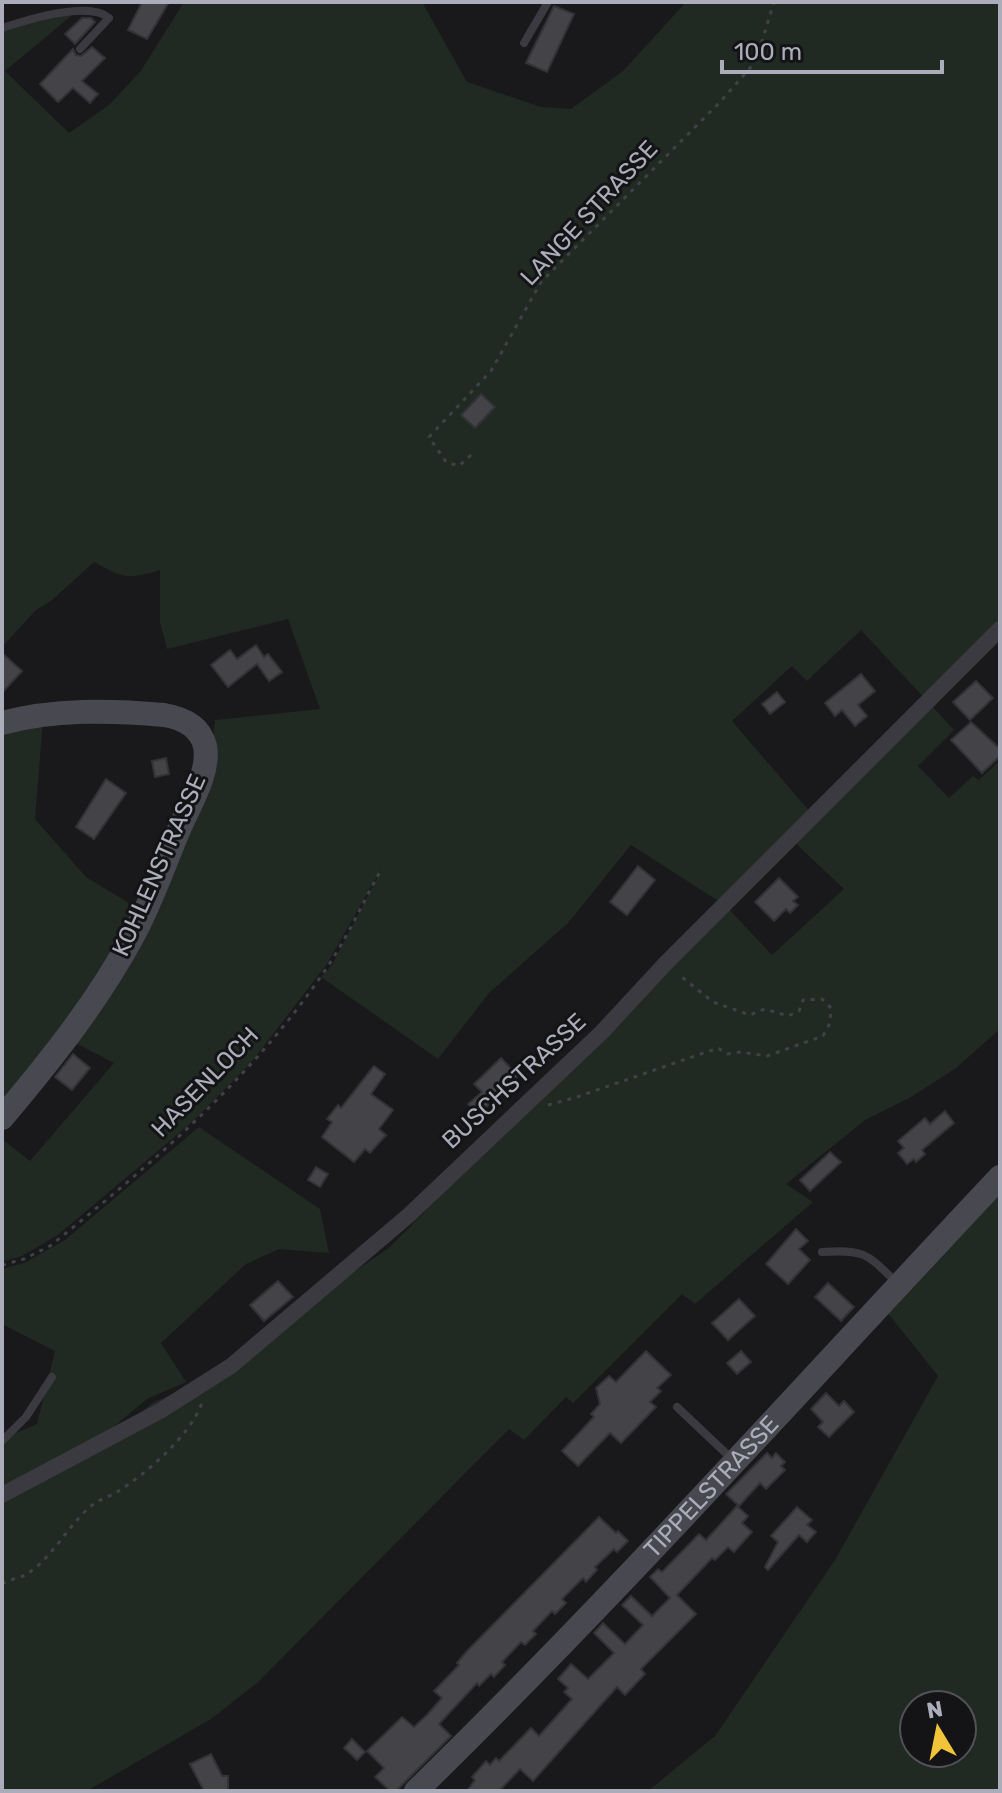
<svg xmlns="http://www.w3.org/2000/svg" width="1002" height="1793" viewBox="0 0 1002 1793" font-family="Rubik,sans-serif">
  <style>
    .green { fill: #202922; fill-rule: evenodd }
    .building { fill: #434348; stroke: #333337; stroke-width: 2 }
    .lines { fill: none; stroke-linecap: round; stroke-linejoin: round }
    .path { stroke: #404147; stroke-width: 3; stroke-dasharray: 4 6; stroke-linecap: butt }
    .lane { stroke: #3a3a40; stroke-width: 8 }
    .street { stroke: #3a3a40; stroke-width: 16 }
    .secondary { stroke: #484950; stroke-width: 24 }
    .labels { text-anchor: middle; stroke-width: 6; stroke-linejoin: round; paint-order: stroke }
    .street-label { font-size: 24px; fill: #abaeba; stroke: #141416 }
  </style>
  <rect width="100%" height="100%" fill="#19191b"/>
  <!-- green -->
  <g class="green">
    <path d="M 184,2 L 422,2 L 467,82 L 541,107 L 571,109 L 623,71 L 686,2 L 1000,2 L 1000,622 L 926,700 L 861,630 L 807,681 L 792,666 L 732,721 L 812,814 L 720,902 L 631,845 L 568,923 L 489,993 L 438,1059 L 321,977 L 332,965 L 383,866 L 327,964 L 250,1064 L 191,1123 L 58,1235 L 22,1256 L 2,1262 L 2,1139 L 30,1161 L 114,1063 L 70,1040 L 211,761 L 215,720 L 320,709 L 288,619 L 167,649 L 160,622 L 160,570 C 126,580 124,578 94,562 L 51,601 L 36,610 L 2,647 L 2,30 L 77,11 L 5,71 L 69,133 L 109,105 L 140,72 Z"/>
    <polygon points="931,705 954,730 918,766 949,798 973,776 979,780 1000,760 1000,1029 956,1068 911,1097 865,1120 786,1184 813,1202 695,1304 682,1294 573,1403 566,1397 524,1440 509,1429 257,1683 211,1719 87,1791 2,1791 2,1501 116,1432 154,1402 235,1367 328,1290 390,1247 726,906 772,955 844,889 794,842"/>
    <polygon points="43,720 35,819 86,877 137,908 87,1001 2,1111 2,729"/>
    <polygon points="199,1127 320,1209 329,1253 279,1249 246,1264 161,1343 186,1382 147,1399 111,1429 2,1496 2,1439 37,1424 55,1351 2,1324 2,1269 24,1263 65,1240"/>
    <path d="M 1000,1187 L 1000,1791 L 648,1791 L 715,1736 L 835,1560 L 938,1376 L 886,1311 ZM 914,1705 L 962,1705 L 962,1753 L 914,1753 Z"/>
  </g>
  <!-- building -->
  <g class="building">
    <polygon points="142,2 169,2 147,39 128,30"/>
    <polygon points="554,6 574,14 547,72 526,63"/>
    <polygon points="82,18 91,18 95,22 75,44 65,34"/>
    <polygon points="92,47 105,58 82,81 98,94 90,103 73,88 58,102 40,84 73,49 76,55 81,56"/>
    <polygon points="481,394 495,407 475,428 461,415"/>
    <polygon points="256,645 264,657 268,654 282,672 269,681 257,664 228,687 211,665 230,650 237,659"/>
    <polygon points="2,653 22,671 2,693"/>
    <polygon points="861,674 875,691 858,705 867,716 855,726 842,710 835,716 825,703"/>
    <polygon points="976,681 993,698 970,720 953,702"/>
    <polygon points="777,692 785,702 770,714 762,704"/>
    <polygon points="971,722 1000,749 1000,756 982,773 951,740"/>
    <polygon points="166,758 169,774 155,777 152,761"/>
    <polygon points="106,779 126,793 94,839 76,827"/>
    <polygon points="638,866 655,880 627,915 610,902"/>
    <polygon points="779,878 798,897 793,901 798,905 790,913 786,909 774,921 755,902"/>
    <polygon points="73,1054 90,1068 72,1090 55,1077"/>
    <polygon points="501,1058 518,1076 478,1115 468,1104 482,1092 474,1084"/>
    <polygon points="374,1066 385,1074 371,1094 393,1110 379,1129 386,1135 370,1153 365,1149 354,1162 322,1137 332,1122 327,1119 338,1105 341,1108"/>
    <polygon points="945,1111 954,1123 922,1150 925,1154 916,1162 914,1159 907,1164 898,1153 904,1148 898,1141 925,1118 930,1124"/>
    <polygon points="830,1152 841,1162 810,1191 800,1180"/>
    <polygon points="316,1167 328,1174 320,1187 308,1180"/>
    <polygon points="796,1229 808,1241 799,1249 810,1260 788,1284 766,1264"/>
    <polygon points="278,1281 293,1297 264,1321 250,1305"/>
    <polygon points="828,1283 854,1307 841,1321 815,1297"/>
    <polygon points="739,1299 755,1316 728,1340 712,1323"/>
    <polygon points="646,1351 671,1375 657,1388 661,1391 650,1402 656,1407 621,1443 610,1433 578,1466 562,1451 594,1417 591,1414 600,1404 596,1388 609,1376 616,1382"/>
    <polygon points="741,1351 751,1362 737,1374 727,1363"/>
    <polygon points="826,1393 839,1406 844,1401 854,1412 829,1437 818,1427 823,1422 811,1409"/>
    <polygon points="767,1453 772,1458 776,1453 785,1462 781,1466 785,1470 766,1489 760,1483 739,1506 726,1494"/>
    <polygon points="737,1506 748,1516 742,1523 752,1532 734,1552 728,1547 715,1560 712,1558 677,1595 696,1614 641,1669 645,1674 625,1695 617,1687 533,1781 520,1769 499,1791 467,1791 475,1780 472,1777 486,1761 490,1765 496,1758 499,1761 531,1728 539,1736 572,1699 564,1692 568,1688 558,1679 571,1664 588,1679 614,1653 594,1633 603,1623 625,1644 643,1625 622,1605 631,1596 652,1616 670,1598 650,1577 658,1569 662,1572 699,1534 706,1540"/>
    <polygon points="797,1507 812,1520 807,1525 816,1532 807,1542 799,1535 768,1570 765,1567 778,1542 771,1536"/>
    <polygon points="599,1517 616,1533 618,1531 628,1541 617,1552 614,1549 595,1567 597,1570 586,1582 583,1578 562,1599 566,1603 555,1614 552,1611 533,1631 536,1634 525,1645 521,1642 502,1662 505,1665 494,1677 491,1674 479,1686 477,1683 439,1724 451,1736 396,1791 390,1791 375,1777 384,1768 367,1751 402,1717 414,1727 427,1715 442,1698 434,1691 459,1665 457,1663 467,1651"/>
    <polygon points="352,1739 365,1752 357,1760 344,1748"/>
    <polygon points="211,1754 222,1776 228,1776 228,1790 204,1791 190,1764"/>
  </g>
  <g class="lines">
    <!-- path -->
    <g class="path">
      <polyline points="471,455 459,466 446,462 429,437 491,371 541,282 721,101 756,61 774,2"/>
      <polyline points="548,1105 574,1098 718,1048 727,1054 741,1052 767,1056 823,1036 830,1023 831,1008 822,999 803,1000 799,1011 788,1016 765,1009 750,1015 713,1002 678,974"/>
      <path d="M 2,1265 L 24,1259 L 50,1246 C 153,1163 254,1077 328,966 C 348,936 363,902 381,870"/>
      <polyline points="1000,1524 1000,1535"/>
      <path d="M 2,1584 C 9,1579 18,1579 25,1575 C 54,1558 68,1523 95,1503 C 101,1499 110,1496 117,1492 C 147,1473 189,1437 202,1403"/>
    </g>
    <!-- lane -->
    <g class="lane">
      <path d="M 2,28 C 27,20 89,0 109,18 L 80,49"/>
      <polyline points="524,43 548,2"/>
      <path d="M 822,1252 C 866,1249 867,1254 898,1284"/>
      <polyline points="677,1407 732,1459"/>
      <polyline points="2,1441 26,1417 52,1377"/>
    </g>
    <!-- street -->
    <polyline class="street" points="2,1495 160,1411 231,1366 409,1215 602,1032 666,963 1000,629"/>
    <!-- secondary -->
    <g class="secondary">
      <path d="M 2,723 C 54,709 110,710 164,715 C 182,718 200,726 205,746 C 210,772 190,804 180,827 C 165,862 152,900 134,934 C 98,1001 51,1060 2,1118"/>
      <path id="s1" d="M 416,1791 C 618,1594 806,1383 1000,1177"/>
    </g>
  </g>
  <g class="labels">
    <!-- street labels -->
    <g class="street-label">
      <text transform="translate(589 213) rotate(-47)" y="8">LANGE STRASSE</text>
      <text transform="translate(159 865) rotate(-66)" y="8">KOHLENSTRASSE</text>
      <text transform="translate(514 1081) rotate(-43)" y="8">BUSCHSTRASSE</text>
      <text transform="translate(205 1082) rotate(-46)" y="8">HASENLOCH</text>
      <text dy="8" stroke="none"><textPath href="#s1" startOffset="424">TIPPELSTRASSE</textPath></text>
    </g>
  </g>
  <!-- border -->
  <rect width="1002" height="1793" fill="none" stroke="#abaeba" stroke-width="8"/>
  <!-- north arrow -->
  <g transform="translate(938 1729) rotate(350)"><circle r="38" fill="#141416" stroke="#505258" stroke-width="2"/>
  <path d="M0-6L14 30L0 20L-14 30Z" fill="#f2c439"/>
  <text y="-12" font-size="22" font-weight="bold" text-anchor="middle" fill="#abaeba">N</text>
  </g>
  <!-- scale -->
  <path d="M722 60v12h220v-12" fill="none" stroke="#abaeba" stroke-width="4"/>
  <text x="734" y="60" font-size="24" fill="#abaeba" stroke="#141416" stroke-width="6" paint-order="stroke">100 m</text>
</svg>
